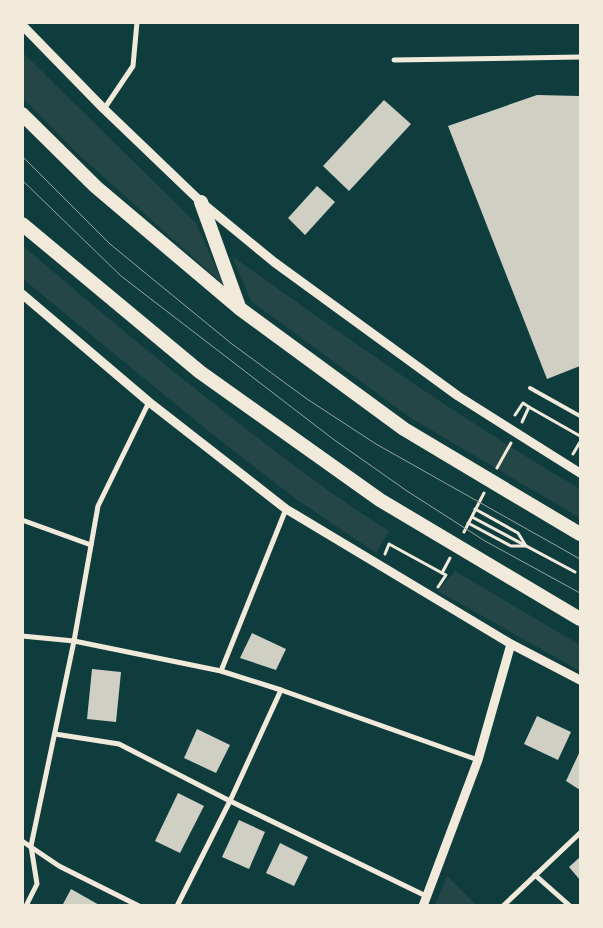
<svg xmlns="http://www.w3.org/2000/svg" width="603" height="928" viewBox="0 0 603 928" font-family="Raleway,sans-serif">
  <style>
    .green { fill: #244646 }
    .building { fill: #cfcfc3 }
    .lines { fill: none; stroke-linecap: round; stroke-linejoin: round }
    .path { stroke: #f1e9da; stroke-width: 3 }
    .service { stroke: #f1e9da; stroke-width: 4 }
    .minor { stroke: #f1e9da; stroke-width: 5 }
    .tertiary { stroke: #f1e9da; stroke-width: 9 }
    .trunk { stroke: #f1e9da; stroke-width: 14 }
    .tram { stroke: #97a49c; stroke-width: 1 }
  </style>
  <rect width="100%" height="100%" fill="#0f3d3e"/>
  <!-- green -->
  <g class="green">
    <polygon points="22,52 196,223 223,284 78,154 23,98"/>
    <path d="M 22,245 C 89,303 157,359 227,414 C 279,455 333,496 389,531 L 376,553 L 296,499 L 217,438 L 23,279 Z"/>
    <path d="M 232,256 C 346,337 460,419 580,489 L 580,518 L 411,418 L 251,301 Z"/>
    <polygon points="455,571 580,645 580,671 438,591"/>
    <polygon points="447,876 476,905 435,905"/>
  </g>
  <!-- building -->
  <g class="building">
    <polygon points="537,95 580,96 580,366 547,379 448,126"/>
    <polygon points="384,100 411,124 349,191 323,166"/>
    <polygon points="317,186 335,202 305,235 288,218"/>
    <polygon points="252,633 286,649 276,670 240,658"/>
    <polygon points="92,669 121,672 116,722 87,719"/>
    <polygon points="537,716 571,732 558,760 524,744"/>
    <polygon points="197,729 230,745 216,773 184,758"/>
    <polygon points="580,751 580,790 566,781"/>
    <polygon points="178,793 204,806 180,853 155,841"/>
    <polygon points="239,820 265,832 249,869 222,857"/>
    <polygon points="280,843 308,857 294,886 266,873"/>
    <polygon points="580,857 580,880 569,867"/>
    <polygon points="71,889 101,906 62,906"/>
  </g>
  <g class="lines">
    <!-- path -->
    <g class="path">
      <polyline points="529,407 580,436"/>
      <polyline points="515,415 523,403 529,407 522,422"/>
      <polyline points="573,454 580,442"/>
      <polyline points="497,468 511,443"/>
      <polyline points="472,517 575,572"/>
      <polyline points="468,523 511,546 526,546 518,533 475,509"/>
      <polyline points="464,532 484,493"/>
      <polyline points="385,554 389,544 442,573"/>
      <polyline points="438,587 446,575 442,573 450,558"/>
    </g>
    <!-- service -->
    <polyline class="service" points="530,388 580,416"/>
    <!-- minor -->
    <g class="minor">
      <polyline points="394,60 580,57"/>
      <polyline points="104,109 133,66 137,22"/>
      <polyline points="22,520 91,545"/>
      <polyline points="22,636 74,641 221,671 281,690 478,760"/>
      <polyline points="221,671 286,509"/>
      <polyline points="55,734 119,744 230,801 426,896"/>
      <polyline points="22,841 59,866 139,906"/>
      <polyline points="535,875 570,906"/>
      <polyline points="26,906 37,884 31,846 74,641 98,506 149,402"/>
      <polyline points="177,906 230,801 281,690"/>
      <polyline points="503,906 580,833"/>
    </g>
    <!-- tertiary -->
    <g class="tertiary">
      <polyline points="22,25 104,109 201,202 274,262 458,396 580,473"/>
      <polyline points="22,294 149,402 286,509 511,644 580,680"/>
      <polyline points="423,906 478,760 511,644"/>
    </g>
    <!-- trunk -->
    <g class="trunk">
      <polyline points="22,114 96,187 239,308 404,429 580,534"/>
      <polyline points="201,202 239,307"/>
      <polyline points="22,224 200,372 380,500 580,619"/>
    </g>
    <!-- tram -->
    <g class="tram">
      <polyline points="22,156 110,244 232,344 307,399 376,444 580,559"/>
      <polyline points="22,180 121,276 333,439 407,491 485,541 580,593"/>
    </g>
  </g>
  <!-- border -->
  <rect width="603" height="928" fill="none" stroke="#f1e9da" stroke-width="48"/>
</svg>
